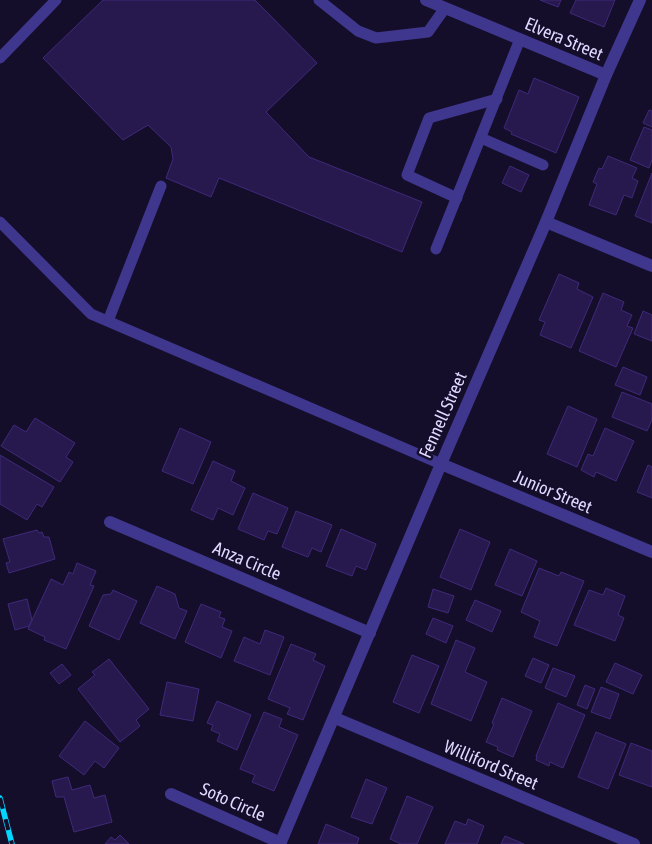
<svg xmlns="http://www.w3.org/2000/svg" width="652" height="844" viewBox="0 0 652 844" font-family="'Asap Condensed',sans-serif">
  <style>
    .building { fill: #27194d; stroke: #3f297b }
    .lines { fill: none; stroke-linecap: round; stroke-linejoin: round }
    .lane { stroke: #3f368e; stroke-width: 11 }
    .street { stroke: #3f368e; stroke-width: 12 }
    .rail-casing { stroke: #04d5ff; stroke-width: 5.5 }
    .rail { stroke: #150e2b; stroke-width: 4; stroke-dasharray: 11; stroke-linecap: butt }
    .labels { text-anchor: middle; stroke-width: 5; stroke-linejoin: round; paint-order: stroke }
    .street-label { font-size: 18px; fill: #dfd8ff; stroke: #150e2b }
  </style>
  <rect width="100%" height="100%" fill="#150e2b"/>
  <!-- building -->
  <g class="building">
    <polygon points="103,0 255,0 317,63 266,112 309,157 422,202 402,252 219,178 211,197 166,178 173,159 171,147 148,125 123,140 43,58"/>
    <polygon points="540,0 561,0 558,7"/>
    <polygon points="576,0 615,0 604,27 570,13"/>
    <polygon points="534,78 579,97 556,153 511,134 512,132 504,128 519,90 528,94"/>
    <polygon points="649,110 652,111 652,127 643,123"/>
    <polygon points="644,127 652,130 652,160 649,168 630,160"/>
    <polygon points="608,156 637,168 632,178 638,181 632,198 624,195 616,215 589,205 597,184 593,182 599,168 602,169"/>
    <polygon points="510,166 529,175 521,192 502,183"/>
    <polygon points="652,173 652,223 635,216"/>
    <polygon points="559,274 579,283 577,289 593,297 571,348 540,335 545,322 539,320"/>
    <polygon points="603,293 624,302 621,310 632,315 627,326 633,328 616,367 579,351"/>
    <polygon points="643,311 652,315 652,341 634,334"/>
    <polygon points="623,367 647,377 640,395 615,385"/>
    <polygon points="622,392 652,404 652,420 647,431 612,417"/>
    <polygon points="568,406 597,419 577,467 547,454"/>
    <polygon points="35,418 75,443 66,457 73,462 60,482 1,446 14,425 26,432"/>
    <polygon points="180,428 211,442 193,484 162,471"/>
    <polygon points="605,428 634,441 616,481 596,472 594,477 581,470 588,454 593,456"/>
    <polygon points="0,455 54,487 42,507 37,504 27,520 0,504"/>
    <polygon points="213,461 235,471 231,481 245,488 233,515 218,508 213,520 191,510"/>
    <polygon points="648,465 652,467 652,498 637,492"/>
    <polygon points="253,493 288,508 277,534 268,531 264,540 238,529"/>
    <polygon points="296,511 332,525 321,552 312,548 308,557 282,547"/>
    <polygon points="341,529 376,544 366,570 356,566 352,576 326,566"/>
    <polygon points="460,529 490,542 471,590 440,577"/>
    <polygon points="37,530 39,533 42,532 44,537 49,537 55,559 9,573 6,563 10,562 3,539"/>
    <polygon points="510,549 537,561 522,596 495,585"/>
    <polygon points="77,563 96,571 90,585 94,586 66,649 44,640 45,637 28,629 51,579 63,585 69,572 73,574"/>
    <polygon points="539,568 559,576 561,572 584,581 557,646 534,637 540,621 521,612"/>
    <polygon points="157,586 175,594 179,608 187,611 175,639 140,623"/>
    <polygon points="606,588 625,596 618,615 624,618 615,641 574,625 589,590 603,595"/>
    <polygon points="433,589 454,596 448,613 428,607"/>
    <polygon points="113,590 137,601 119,640 89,626 103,595 111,594"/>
    <polygon points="27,599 32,620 29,626 15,630 8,604"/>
    <polygon points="475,600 501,611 492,632 466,620"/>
    <polygon points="201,604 221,612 219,617 225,619 222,627 232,631 221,658 185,642"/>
    <polygon points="433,618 453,626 446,643 426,634"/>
    <polygon points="265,630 284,637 270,675 234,661 244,637 260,644"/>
    <polygon points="456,640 475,648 465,672 487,682 471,721 431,704"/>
    <polygon points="291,644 316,654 313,660 325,666 303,720 287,714 290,708 268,699"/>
    <polygon points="412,655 439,666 419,713 393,702"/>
    <polygon points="533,658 549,665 541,683 525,676"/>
    <polygon points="109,659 149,709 136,720 140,726 120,742 78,689 95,675 92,672"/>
    <polygon points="615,663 642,675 633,694 606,682"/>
    <polygon points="62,664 71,675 59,684 50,673"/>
    <polygon points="553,668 575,676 566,697 545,688"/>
    <polygon points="167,682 199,689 193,721 160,715"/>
    <polygon points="585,685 595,689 587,709 577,705"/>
    <polygon points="601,687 619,694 610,719 591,712"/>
    <polygon points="502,698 532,711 513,757 497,750 498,747 486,742 494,724 492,723"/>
    <polygon points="217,701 251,715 237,750 217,741 220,734 211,730 213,725 207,723"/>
    <polygon points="558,703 585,715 563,768 550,762 549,766 536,760 537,756 536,756"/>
    <polygon points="264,712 282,719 279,727 298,735 274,791 252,782 255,775 240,769"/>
    <polygon points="85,721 119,748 104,768 95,761 84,775 59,756"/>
    <polygon points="596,732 626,744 608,789 578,777"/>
    <polygon points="631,743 652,751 652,787 619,775"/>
    <polygon points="68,777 72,790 90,785 94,798 105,795 112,822 74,832 64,797 56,797 52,781"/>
    <polygon points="366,779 387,788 372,824 351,817"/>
    <polygon points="407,796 433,807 417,844 401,844 390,839"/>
    <polygon points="468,819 484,826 477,844 445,844 455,821 466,825"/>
    <polygon points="326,824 359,838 357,844 318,844"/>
    <polygon points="120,835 129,844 105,844 111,837 115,840"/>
    <polygon points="505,836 524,844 501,844"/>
  </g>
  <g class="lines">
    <!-- lane -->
    <g class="lane">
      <polyline points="319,0 358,31 376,38 428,32 445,8"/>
      <polyline points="0,58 56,0"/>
      <polyline points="481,138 543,165"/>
      <polyline points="457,198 407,175 429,118 497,99"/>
      <polyline points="0,222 91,314 441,464"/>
      <polyline points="436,249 520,39"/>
      <polyline points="108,321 161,186"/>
    </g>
    <!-- street -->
    <g class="street">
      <polyline points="426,0 606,75"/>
      <polyline points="546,222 652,266"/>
      <polyline points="441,464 652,552"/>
      <polyline points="110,522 370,633"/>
      <polyline points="335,718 634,844"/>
      <polyline points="171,794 281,843"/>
      <polyline points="280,844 441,464 546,222 606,75 640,0"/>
    </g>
    <!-- rail casing -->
    <g class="rail-casing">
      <polyline id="rail" points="0,798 12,844"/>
    </g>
    <!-- rail -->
    <use href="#rail" class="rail"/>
  </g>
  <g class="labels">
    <!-- street labels -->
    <g class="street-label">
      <text transform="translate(564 39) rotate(23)" y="6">Elvera Street</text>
      <text transform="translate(443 415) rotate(-66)" y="6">Fennell Street</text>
      <text transform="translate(553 492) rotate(23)" y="6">Junior Street</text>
      <text transform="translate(247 561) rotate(23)" y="6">Anza Circle</text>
      <text transform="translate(491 765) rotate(23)" y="6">Williford Street</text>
      <text transform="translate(233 802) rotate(24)" y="6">Soto Circle</text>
    </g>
  </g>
</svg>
